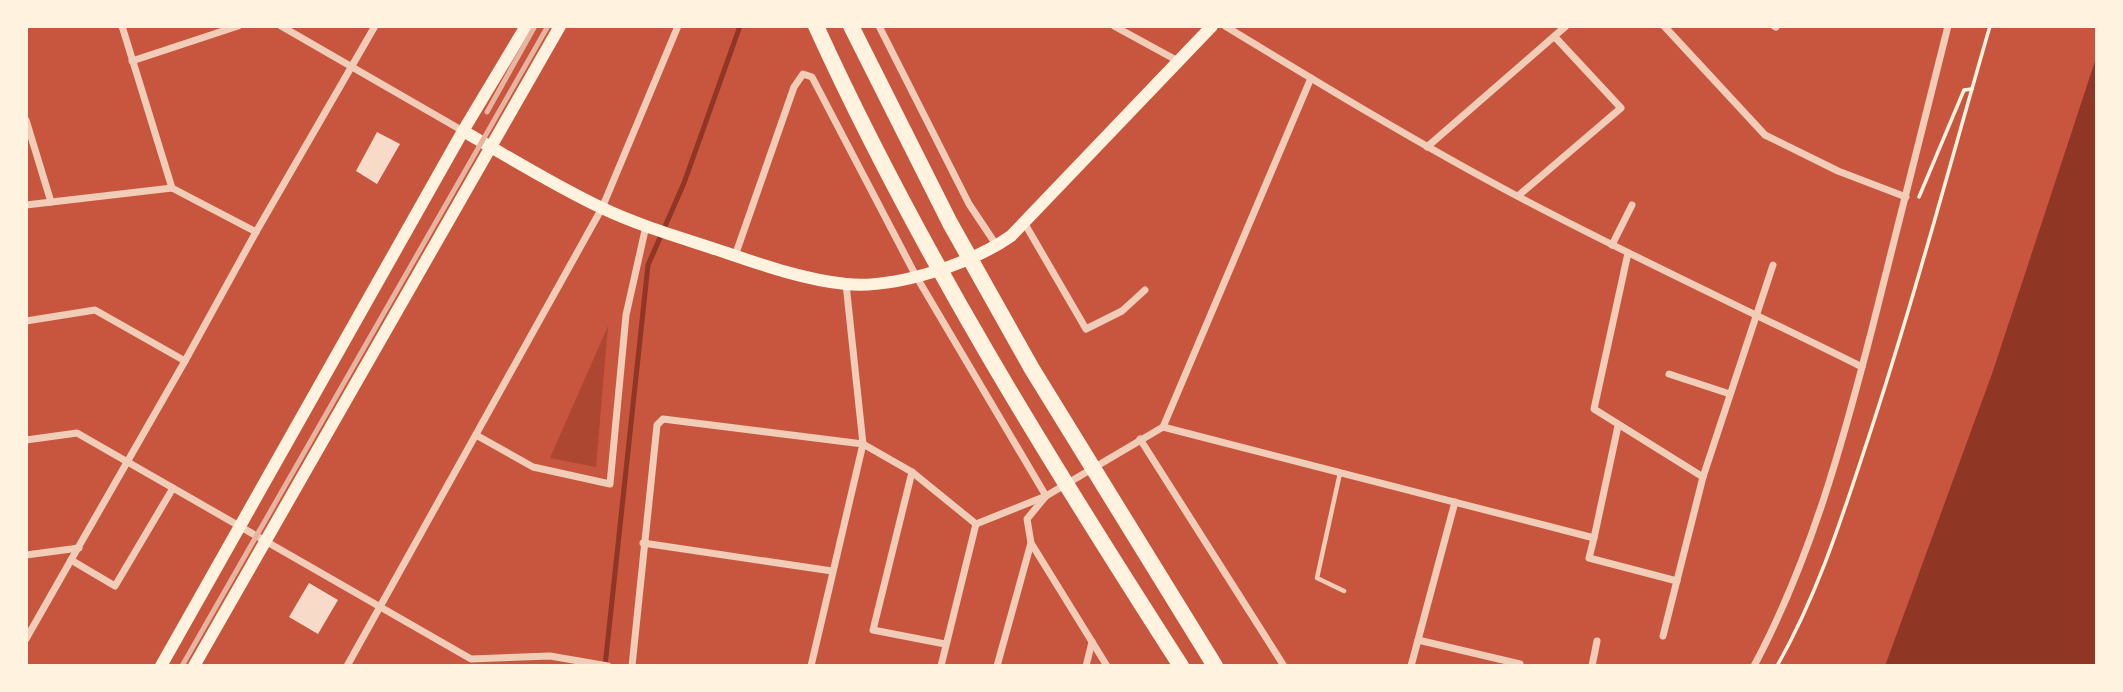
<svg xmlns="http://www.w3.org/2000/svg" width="2123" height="692" viewBox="0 0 2123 692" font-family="Ubuntu,sans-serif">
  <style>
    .green { fill: #ae4732 }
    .water { fill: #8f3625 }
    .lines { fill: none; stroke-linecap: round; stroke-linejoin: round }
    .stream { stroke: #8f3625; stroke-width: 5 }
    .building { fill: #f7dbc8 }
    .path { stroke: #fff3e0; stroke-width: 3.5 }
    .service { stroke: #f1ccb7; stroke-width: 4.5 }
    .minor { stroke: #f1ccb7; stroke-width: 7 }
    .secondary { stroke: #fff3e0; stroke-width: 12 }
    .motorway { stroke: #fff3e0; stroke-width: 16 }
    .rail { stroke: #e9b49f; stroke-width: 5 }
  </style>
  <rect width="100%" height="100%" fill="#c8553d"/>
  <!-- green -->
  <polygon class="green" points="608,326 596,467 550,458"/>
  <!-- water -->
  <polygon class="water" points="2097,55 2097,666 1885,666 1993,371"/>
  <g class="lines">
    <!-- stream -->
    <polyline class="stream" points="605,666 648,265 684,183 740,26"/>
  </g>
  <!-- building -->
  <g class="building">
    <polygon points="377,132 400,144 377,184 356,171"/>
    <polygon points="309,583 338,600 318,634 289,617"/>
  </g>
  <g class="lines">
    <!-- path -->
    <g class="path">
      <polyline points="1919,197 1964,90 1972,89"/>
      <path d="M 1777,666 C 1818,594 1842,517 1868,439 C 1913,303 1950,164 1990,26"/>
    </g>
    <!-- service -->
    <polyline class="service" points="1340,473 1317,578 1344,591"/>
    <!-- minor -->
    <g class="minor">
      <polyline points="122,26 172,188"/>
      <polyline points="281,26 463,131"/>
      <polyline points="879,26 969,204 997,246"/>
      <polyline points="1114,26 1178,61"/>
      <path d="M 1225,26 C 1322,85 1419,144 1519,197 C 1632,257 1748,310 1862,367"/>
      <polyline points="1664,26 1765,135 1838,171 1906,197"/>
      <polyline points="1774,26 1776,27"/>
      <polyline points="132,61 238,26"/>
      <polyline points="26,120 51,202"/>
      <polyline points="1427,147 1566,26"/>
      <polyline points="1518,196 1621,108 1555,37"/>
      <polyline points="26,205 172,188 256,232 375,26"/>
      <polyline points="1025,224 1086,329 1122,311 1145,290"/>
      <polyline points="1612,245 1632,205"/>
      <polyline points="1628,253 1594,409 1703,477 1773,265"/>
      <polyline points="735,256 794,87 803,74 812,77 916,276 1046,496 1027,519 1031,543 1107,666"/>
      <polyline points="26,321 95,310 185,361 71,560 115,586 173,488 471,659 550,656 608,666"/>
      <polyline points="185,361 256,232"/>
      <polyline points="1669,374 1730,394"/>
      <polyline points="1163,427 1594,538 1618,426"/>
      <polyline points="476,435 533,467 610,484 626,315 646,226"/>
      <polyline points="1140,439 1284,666"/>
      <polyline points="26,440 77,433 173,488"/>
      <polyline points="912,472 873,630 945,644"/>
      <polyline points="976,524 1046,496 1163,427 1311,78"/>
      <polyline points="1594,538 1589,558 1677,581"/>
      <polyline points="643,543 832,571"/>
      <polyline points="26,555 79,548"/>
      <polyline points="1663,636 1703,477"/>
      <polyline points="26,639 71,560"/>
      <polyline points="1418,640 1520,664 1519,666"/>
      <polyline points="347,666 602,208 678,26"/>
      <polyline points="632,666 657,425 663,419 863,444 912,472 976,524"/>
      <polyline points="811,666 863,444 846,284"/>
      <polyline points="941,666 976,524"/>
      <polyline points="997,666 1031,543"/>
      <polyline points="1086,666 1092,642"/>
      <polyline points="1411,666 1455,502"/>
      <polyline points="1592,666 1597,641"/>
      <path d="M 1754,666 C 1811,559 1843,442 1873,325 C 1898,226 1922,126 1948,26"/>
    </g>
    <!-- secondary -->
    <g class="secondary">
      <path d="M 463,131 C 509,157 555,186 602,208 C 642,227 686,239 727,253 C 765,266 806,280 846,284 C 895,289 971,264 1011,236 L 1212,26"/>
      <polyline points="161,666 463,131 526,26"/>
      <polyline points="194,666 560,26"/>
    </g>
    <!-- motorway -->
    <g class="motorway">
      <path d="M 816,26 C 918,250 1048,459 1181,666"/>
      <polyline points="851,26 950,223 1032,369 1215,666"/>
    </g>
    <!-- rail -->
    <g class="rail">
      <polyline points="487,112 535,26"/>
      <polyline points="182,666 548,26"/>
    </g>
  </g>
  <!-- border -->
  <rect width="2123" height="692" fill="none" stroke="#fff3e0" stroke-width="56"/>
</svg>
